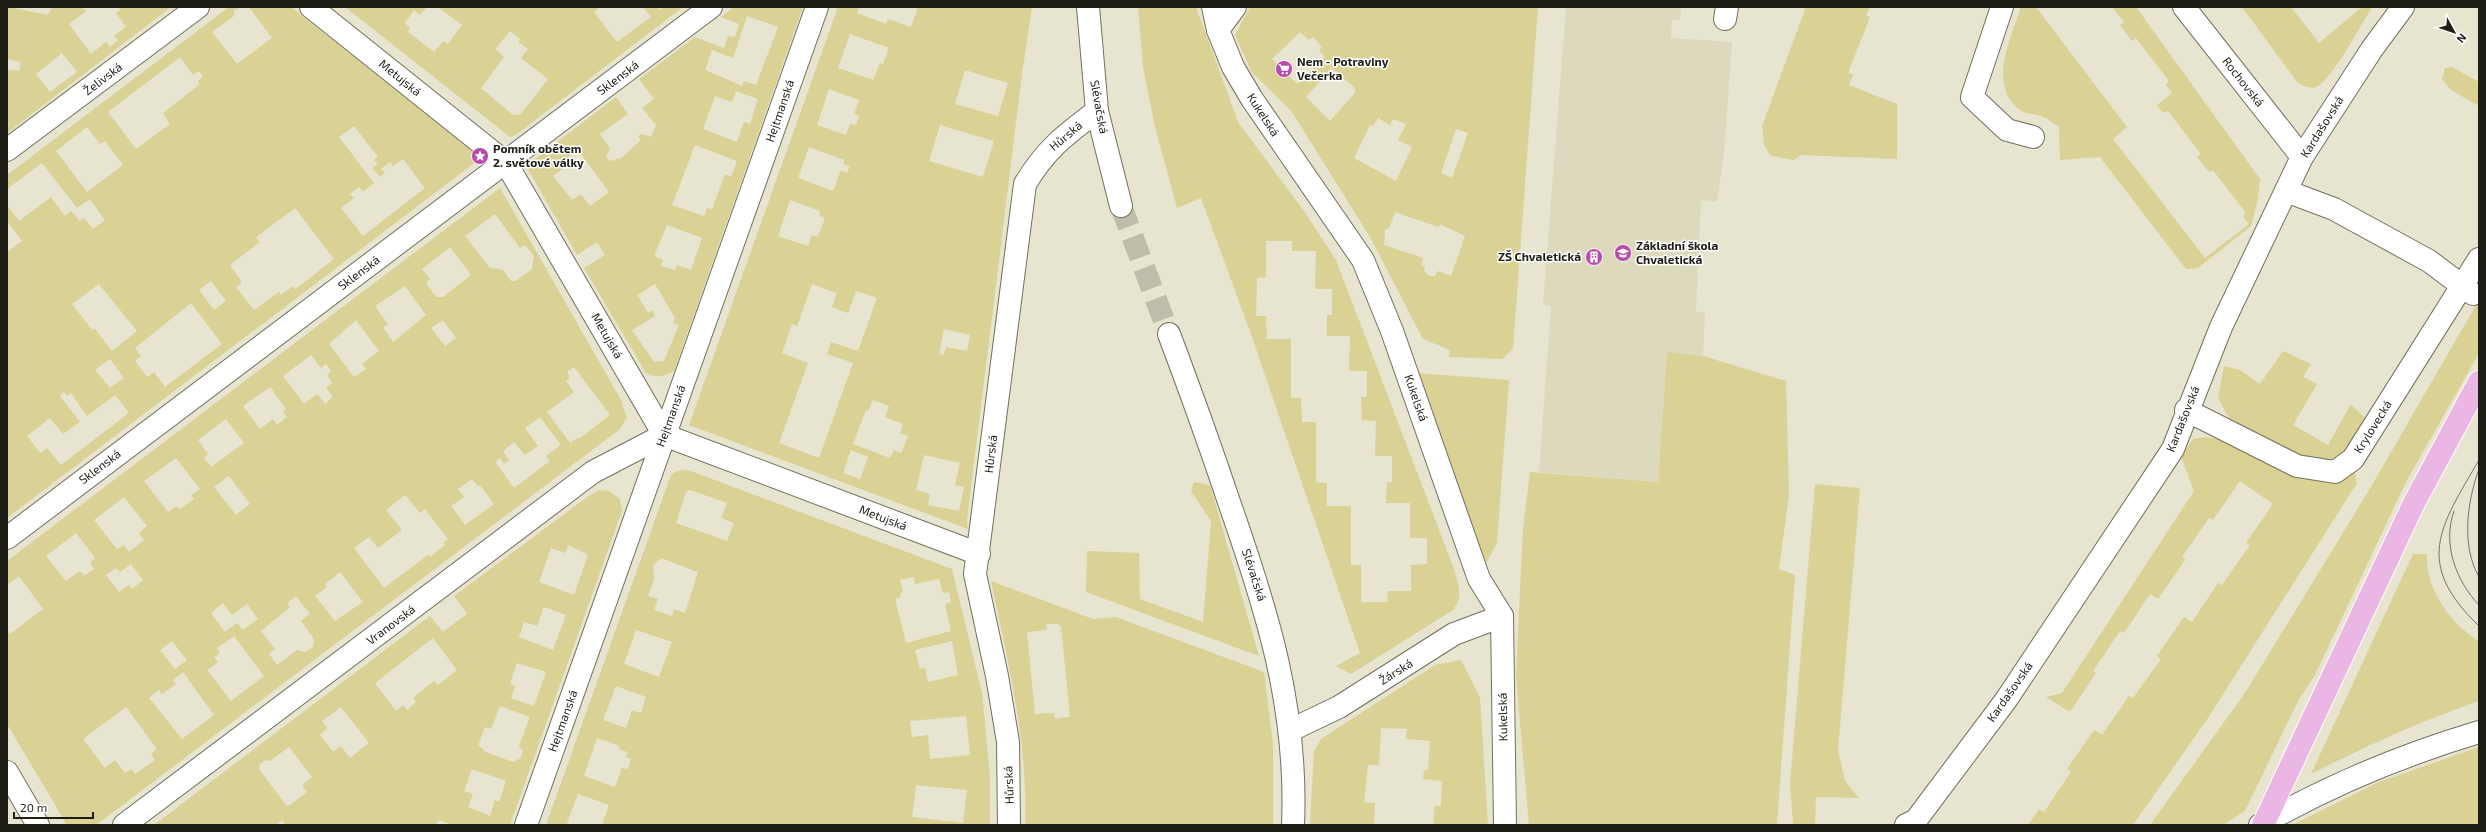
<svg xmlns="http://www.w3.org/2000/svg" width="2486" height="832" viewBox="0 0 2486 832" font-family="'Exo 2',sans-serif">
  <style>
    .built { fill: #ddd9bd }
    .green { fill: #dad194; fill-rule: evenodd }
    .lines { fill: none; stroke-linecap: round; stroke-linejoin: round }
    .secondary-tunnel { stroke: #bfbcaa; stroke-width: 22; stroke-dasharray: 22 11; stroke-linecap: butt }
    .street-casing { stroke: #72705e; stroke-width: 24 }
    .secondary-casing { stroke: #72705e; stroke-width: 24 }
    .primary-casing { stroke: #fff; stroke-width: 24 }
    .street { stroke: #fff; stroke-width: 22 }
    .secondary { stroke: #fff; stroke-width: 22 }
    .primary { stroke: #eab6e3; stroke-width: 22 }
    .tram { stroke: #777567; stroke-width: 1 }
    .primary-bridge-casing { stroke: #fff; stroke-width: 24; stroke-linecap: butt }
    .primary-bridge { stroke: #eab6e3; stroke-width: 22 }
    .labels { text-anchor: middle; stroke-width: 3; stroke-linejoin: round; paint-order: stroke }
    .poi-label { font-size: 12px; font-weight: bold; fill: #1f1e16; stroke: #fff; text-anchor: start }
    .street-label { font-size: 12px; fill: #1f1e16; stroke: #fff }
  </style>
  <rect width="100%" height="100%" fill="#e7e4cf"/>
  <!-- built -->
  <polygon class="built" points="1566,7 1681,7 1680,20 1672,20 1671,38 1732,42 1724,153 1717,202 1701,200 1696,312 1705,312 1703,356 1667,352 1658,482 1539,472 1551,306 1543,305"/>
  <!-- green -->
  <g class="green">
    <path d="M 7,7 L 48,15 L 52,7 L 82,7 L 86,11 L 69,24 L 91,54 L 106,42 L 110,47 L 118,40 L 114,36 L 126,27 L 116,13 L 120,10 L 118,7 L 171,7 L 7,133 L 7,75 L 8,70 L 19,71 L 21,62 L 7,59 ZM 62,53 L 77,72 L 50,92 L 36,74 Z"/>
    <path d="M 229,7 L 240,7 L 234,11 L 234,16 L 212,32 L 237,64 L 272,38 L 249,7 L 291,7 L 477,154 L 477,161 L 7,518 L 7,252 L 22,241 L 7,221 L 7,205 L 19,221 L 51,197 L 65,216 L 71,211 L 80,221 L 84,218 L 93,229 L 105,220 L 90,199 L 77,208 L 42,163 L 7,189 L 7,175 ZM 180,57 L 193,75 L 199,71 L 203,77 L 198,81 L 200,84 L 163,113 L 170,124 L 136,149 L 108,112 ZM 354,126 L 378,157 L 374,160 L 378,164 L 372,168 L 380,177 L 385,173 L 381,169 L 390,162 L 393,166 L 403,159 L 425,188 L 363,236 L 341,208 L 354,198 L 350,194 L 359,187 L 363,192 L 374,183 L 339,137 ZM 87,127 L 100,144 L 105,141 L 123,165 L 87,192 L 56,151 ZM 295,208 L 334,259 L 296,289 L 293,286 L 281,295 L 279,292 L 254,310 L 236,287 L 242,282 L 230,265 L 260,242 L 256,237 ZM 211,281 L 226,301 L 214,310 L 199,290 ZM 99,284 L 137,331 L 112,351 L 95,329 L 92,330 L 72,304 ZM 191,303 L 222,344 L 165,387 L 154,372 L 147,377 L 135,361 L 141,356 L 135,348 ZM 110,359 L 124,378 L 110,388 L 95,370 ZM 64,392 L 67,396 L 71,393 L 87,416 L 115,395 L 129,413 L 61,465 L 47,448 L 40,453 L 27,436 L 50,418 L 63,434 L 80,422 L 60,396 Z"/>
    <path d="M 345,7 L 427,7 L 420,15 L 414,10 L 405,23 L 410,28 L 408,32 L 434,52 L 443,41 L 448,44 L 462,25 L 438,7 L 600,7 L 594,12 L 617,42 L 651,17 L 643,7 L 657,7 L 660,10 L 663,7 L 683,7 L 517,134 L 510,137 ZM 510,31 L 520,39 L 518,42 L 528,49 L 521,58 L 548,79 L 521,114 L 513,115 L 481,88 L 504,57 L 495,49 Z"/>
    <path d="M 734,7 L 803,7 L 674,371 C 662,377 658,378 646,373 L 584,268 L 605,255 L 597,242 L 577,255 L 526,166 L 616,97 L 628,114 L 600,134 L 610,149 L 606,157 L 609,160 L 614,161 L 618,158 L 619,160 L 641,140 L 638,136 L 642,134 L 651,137 L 656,125 L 642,108 L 654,99 L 639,79 L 695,37 L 724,48 L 728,36 L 735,37 L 739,24 L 721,17 ZM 747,16 L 778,27 L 756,85 L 744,81 L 742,86 L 705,70 L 712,50 L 733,58 ZM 736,91 L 758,99 L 750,124 L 744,122 L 737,142 L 703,129 L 715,96 L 732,102 ZM 695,145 L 737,161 L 731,177 L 725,174 L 712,209 L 707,208 L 704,216 L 672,205 ZM 578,150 L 609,192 L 590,206 L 581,194 L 572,200 L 553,176 L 565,167 L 562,162 ZM 667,225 L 702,238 L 691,270 L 677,265 L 675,270 L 661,266 L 663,260 L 654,256 ZM 655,284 L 675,318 L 673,323 L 679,325 L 664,361 L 654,362 L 632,330 L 655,316 L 652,310 L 648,313 L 637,295 Z"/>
    <path d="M 838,7 L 859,7 L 857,13 L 886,24 L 888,19 L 911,27 L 918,7 L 1032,7 L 1022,74 L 967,520 L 968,529 L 689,425 ZM 850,34 L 889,48 L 883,64 L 880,63 L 873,80 L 838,68 ZM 965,70 L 1008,83 L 998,116 L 955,104 ZM 829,89 L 859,100 L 854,114 L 859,116 L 856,125 L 850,124 L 846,135 L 817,125 ZM 940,125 L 994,141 L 983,177 L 929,161 ZM 809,147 L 844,160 L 843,164 L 850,166 L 847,173 L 841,170 L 833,191 L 798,178 ZM 790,200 L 820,211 L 819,216 L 825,218 L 818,237 L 812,235 L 808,246 L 778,236 ZM 812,284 L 837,293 L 832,307 L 848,313 L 856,291 L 877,298 L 858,351 L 831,342 L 827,354 L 853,363 L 819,458 L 779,443 L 808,363 L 782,353 L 792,324 L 797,326 ZM 944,329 L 970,335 L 967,351 L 946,347 L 944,355 L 939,354 ZM 873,400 L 889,406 L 885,417 L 903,424 L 900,433 L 908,436 L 901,453 L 894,450 L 890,458 L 853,444 L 866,410 L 868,411 ZM 851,450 L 868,457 L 860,479 L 843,473 ZM 924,455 L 960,463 L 955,485 L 964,487 L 959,511 L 928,505 L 930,494 L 916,490 Z"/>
    <path d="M 1138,7 L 1196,7 L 1238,122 L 1304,211 L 1336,260 L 1454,569 C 1458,584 1464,597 1453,610 L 1351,674 L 1336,666 L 1360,653 L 1252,337 L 1201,198 L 1177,208 L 1155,127 L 1143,67 ZM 1292,241 L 1292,251 L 1316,251 L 1315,289 L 1332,289 L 1332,315 L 1327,315 L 1327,336 L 1350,336 L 1349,371 L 1367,371 L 1367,397 L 1361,397 L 1362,420 L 1376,421 L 1375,456 L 1392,456 L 1392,482 L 1387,482 L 1386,503 L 1410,503 L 1410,538 L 1427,538 L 1427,564 L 1411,565 L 1411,591 L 1387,591 L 1388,602 L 1361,602 L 1361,565 L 1351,565 L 1351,506 L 1327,506 L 1327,483 L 1316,482 L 1316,422 L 1302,422 L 1301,398 L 1291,398 L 1291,339 L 1267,339 L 1266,316 L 1256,316 L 1257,278 L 1266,277 L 1266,241 Z"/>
    <path d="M 1250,7 L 1538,7 L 1513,349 L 1502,359 L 1449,357 L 1450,350 L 1423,339 L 1370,237 L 1292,112 L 1251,71 L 1235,35 ZM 1300,32 L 1309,40 L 1313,37 L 1322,47 L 1319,50 L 1325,57 L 1297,84 L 1272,59 ZM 1332,68 L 1355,88 L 1355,93 L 1330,121 L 1306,97 ZM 1378,118 L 1390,125 L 1393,119 L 1406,124 L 1398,140 L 1412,147 L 1396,181 L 1354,158 L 1370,125 L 1373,126 ZM 1456,129 L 1468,133 L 1452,178 L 1441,173 ZM 1395,212 L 1439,227 L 1440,224 L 1465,236 L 1451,276 L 1438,271 L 1435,276 L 1429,276 L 1424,271 L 1425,267 L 1421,265 L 1423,258 L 1384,245 L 1385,230 L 1389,228 Z"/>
    <polygon points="1806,7 1870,7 1866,15 1870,17 1848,73 1853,75 1849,85 1897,104 1897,159 1801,155 1794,160 1771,156 1764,145 1762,126"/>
    <path d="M 2021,7 L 2036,7 L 2127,127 L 2113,139 L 2205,258 L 2249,224 L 2243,216 L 2246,213 L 2213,170 L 2209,172 L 2197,157 L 2201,154 L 2168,111 L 2163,113 L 2157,105 L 2172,93 L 2166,85 L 2169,81 L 2136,38 L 2132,41 L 2120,25 L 2124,22 L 2112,7 L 2136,7 L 2260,179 L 2258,199 L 2251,226 L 2198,268 L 2186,269 L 2100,157 L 2060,160 L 2059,127 C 2053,123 2047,118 2041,116 C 2034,114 2025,114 2020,110 C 1987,85 2011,38 2021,7 Z"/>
    <path d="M 2242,7 L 2291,7 L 2319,43 L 2362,7 L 2372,7 C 2362,24 2333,77 2318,86 C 2311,90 2305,86 2298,83 Z"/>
    <polygon points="2452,67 2479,82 2479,106 2451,90 2442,79 2445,68"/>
    <path d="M 500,188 L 621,400 L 627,418 L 620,429 L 96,825 L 67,825 L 7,724 L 7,630 L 10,634 L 43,609 L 19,576 L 7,585 L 7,561 ZM 495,214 L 520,248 L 525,245 L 534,256 L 532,269 L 516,281 L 511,281 L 503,270 L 490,268 L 465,236 ZM 450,247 L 471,275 L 443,297 L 436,297 L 426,283 L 430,279 L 422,269 ZM 405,286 L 426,315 L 393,342 L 383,327 L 388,324 L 375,306 ZM 356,320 L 379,351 L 362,364 L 366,369 L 354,377 L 329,344 ZM 443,320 L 456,338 L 445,346 L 431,328 ZM 311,355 L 321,368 L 326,364 L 331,371 L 327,375 L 332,383 L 326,388 L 333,397 L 325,404 L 317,394 L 304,404 L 283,376 ZM 574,367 L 610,415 L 579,439 L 577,438 L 570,443 L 547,412 L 574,392 L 566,381 L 570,378 L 567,372 ZM 270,387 L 286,409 L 283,411 L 287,417 L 277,425 L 273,419 L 260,429 L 243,406 ZM 540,417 L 561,445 L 546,456 L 550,461 L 514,488 L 496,463 L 497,460 L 500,458 L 504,464 L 509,460 L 503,451 L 514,442 L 525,455 L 538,446 L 525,428 ZM 226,419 L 244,443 L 211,467 L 204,458 L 208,454 L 198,440 ZM 176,458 L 200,489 L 191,495 L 194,499 L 180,509 L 177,506 L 168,512 L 144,481 ZM 229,476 L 250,504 L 236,515 L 214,487 ZM 472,479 L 478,486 L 480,485 L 494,504 L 465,525 L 451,506 L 464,497 L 458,489 ZM 405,495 L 420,513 L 425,509 L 448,539 L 443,543 L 445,545 L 430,557 L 428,555 L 384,588 L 354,548 L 369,537 L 378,548 L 402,530 L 386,510 ZM 124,497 L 147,526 L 139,533 L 144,540 L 129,552 L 124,545 L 117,549 L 94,520 ZM 76,533 L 95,558 L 90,563 L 94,569 L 84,576 L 80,571 L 66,581 L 46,556 ZM 131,564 L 143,580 L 132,589 L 129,585 L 119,592 L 106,575 L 116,568 L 120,572 ZM 340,572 L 363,602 L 335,621 L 315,596 L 327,587 L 325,584 ZM 296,596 L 310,614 L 301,621 L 314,639 L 313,647 L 305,652 L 297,650 L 277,665 L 269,654 L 275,649 L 261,631 L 290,607 L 287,603 ZM 223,603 L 232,615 L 247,604 L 258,619 L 243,630 L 237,623 L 225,632 L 211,613 ZM 234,636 L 264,676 L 231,701 L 207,670 L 218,662 L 214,657 L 220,653 L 217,648 ZM 172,641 L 187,660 L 175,669 L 160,650 ZM 183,672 L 214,715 L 182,739 L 149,698 L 159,690 L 162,694 L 176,684 L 173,680 ZM 126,707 L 157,749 L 151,754 L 155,760 L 135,774 L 131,769 L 125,773 L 115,760 L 105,768 L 83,739 Z"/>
    <polygon points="2479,300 2479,353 2406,482 2315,675 2298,701 2245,811 2223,825 2150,825 2245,693 2368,492"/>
    <path d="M 2283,351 L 2311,364 L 2303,377 L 2317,384 L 2293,425 L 2328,445 L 2351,404 L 2367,420 C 2359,434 2351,454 2336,461 C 2318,471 2251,436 2235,424 C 2228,419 2223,406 2218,398 L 2224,366 L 2240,370 L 2260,384 Z"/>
    <polygon points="1667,352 1703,356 1786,381 1789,495 1779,569 1795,575 1777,825 1529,825 1516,677 1523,528 1530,472 1658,482"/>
    <polygon points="1416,373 1509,380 1497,543 1486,563"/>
    <polygon points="2227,431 2343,478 2355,472 2357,483 2208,718 2133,825 2028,825 2039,809 2044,812 2071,772 2067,769 2094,730 2102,735 2129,696 2133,698 2161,659 2157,656 2184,617 2192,622 2218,583 2222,585 2250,545 2246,543 2273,504 2240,481 2213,520 2209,518 2182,557 2185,560 2158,599 2150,594 2124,633 2120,631 2093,671 2096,673 2070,712 2046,697 2062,693 2194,491 2181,456 2193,439 2204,437 2216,439"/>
    <path d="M 688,470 L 952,569 L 982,693 L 990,776 L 990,825 L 602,825 L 609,805 L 578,794 L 567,823 L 570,825 L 546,825 L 671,475 L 677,471 ZM 690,490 L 727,503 L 721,518 L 734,523 L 727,541 L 676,523 L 686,492 ZM 661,558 L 698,572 L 685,613 L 674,609 L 672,616 L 654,610 L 658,599 L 648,596 C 650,590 654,582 654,577 C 653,564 652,566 661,558 ZM 914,577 L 915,584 L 939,579 L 943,593 L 949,592 L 951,602 L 945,604 L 951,631 L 906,643 L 895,599 L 901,597 L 900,593 L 903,592 L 900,580 ZM 636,630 L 672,642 L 659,677 L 624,664 ZM 952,641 L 958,675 L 928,682 L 925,668 L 920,669 L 915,650 ZM 616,686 L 646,697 L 641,713 L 632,710 L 626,728 L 603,720 ZM 966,716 L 970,755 L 930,759 L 928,735 L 912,737 L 910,721 ZM 597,738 L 620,746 L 619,749 L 627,752 L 626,757 L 631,759 L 628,769 L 622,768 L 615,787 L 584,776 ZM 916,785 L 967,790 L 963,823 L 912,817 Z"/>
    <polygon points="1194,482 1210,485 1259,656 1086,592 1087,551 1139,553 1140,599 1203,622 1211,521 1191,491"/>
    <polygon points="1815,484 1860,488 1838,750 1845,781 1859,798 1816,797 1815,825 1793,825 1790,784"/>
    <path d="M 600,490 L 609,491 L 620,499 L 622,511 L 510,825 L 452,825 L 438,820 L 436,825 L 286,825 L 282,820 L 276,825 L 154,825 L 430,616 L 443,632 L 467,614 L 454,596 L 590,495 ZM 569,545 L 588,555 L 574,595 L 539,582 L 551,548 L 565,553 ZM 544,607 L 566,615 L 553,650 L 519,637 L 524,622 L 537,626 ZM 433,638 L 457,670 L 438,685 L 434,681 L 413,698 L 416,702 L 407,710 L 403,705 L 396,711 L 375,683 ZM 517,663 L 546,672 L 534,706 L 511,698 L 515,686 L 510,683 ZM 500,706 L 530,717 L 519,746 L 523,751 L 521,758 L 513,762 L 483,751 L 484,749 L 478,746 L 485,727 L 491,729 ZM 341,707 L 369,743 L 350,758 L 341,746 L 333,752 L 320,735 L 327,728 L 322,721 ZM 289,747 L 312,777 L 302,785 L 307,792 L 290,805 L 286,805 L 259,769 L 260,764 L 265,760 L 270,761 ZM 472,769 L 506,781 L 499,802 L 495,800 L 490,816 L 468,807 L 473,794 L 464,791 Z"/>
    <path d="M 2413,554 L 2427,554 C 2425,588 2450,624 2479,641 L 2479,701 C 2421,721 2366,746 2311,774 Z"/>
    <path d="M 991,581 L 1093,619 L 1116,617 L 1264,672 L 1273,744 L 1273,825 L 1025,825 C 1028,742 1008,662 991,581 ZM 1046,624 L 1058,624 L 1061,627 L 1070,717 L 1055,719 L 1054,713 L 1035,714 L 1027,632 L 1047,630 Z"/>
    <polygon points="1461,660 1480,698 1488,825 1433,825 1435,806 1441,806 1442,781 1423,779 1424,770 1428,770 1430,741 1406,739 1407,729 1381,728 1379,765 1368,765 1364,802 1375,803 1374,825 1310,825 1314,751 1321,739 1435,665"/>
    <polygon points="2479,747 2479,825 2292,825 2379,782"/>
  </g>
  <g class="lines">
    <!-- secondary-tunnel -->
    <polyline class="secondary-tunnel" points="1121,206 1169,334"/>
    <!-- street casing -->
    <g class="street-casing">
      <g id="street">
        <polyline points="311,7 506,163 664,435 979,554"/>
        <polyline points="1213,7 1218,30 1233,67 1252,99 1363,260 1392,331 1479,579 1502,616 1505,825"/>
        <polyline points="2002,7 1972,97 2007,130 2033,137"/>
        <polyline points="2184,7 2302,157"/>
        <polyline points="1725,19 1727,7"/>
        <polyline points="1218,30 1235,7"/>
        <polyline points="7,150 198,7"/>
        <polyline points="2286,191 2334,209 2429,261 2473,294"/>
        <polyline points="2186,410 2297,466 2335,472 2353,459 2479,259"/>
        <polyline points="7,538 711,7"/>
        <polyline points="1291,730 1339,707 1454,634 1502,616"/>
        <polyline points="7,772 38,825"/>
        <polyline points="124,825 593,472 664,435"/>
        <polyline points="526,825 817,7"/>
        <path d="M 1009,825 L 1008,742 L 997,676 L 975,574 L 1025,184 C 1046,149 1065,135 1097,111"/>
        <polyline points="1906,825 1916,820 2006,700 2173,449 2221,327 2302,157 2372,49 2403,7"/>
      </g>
    </g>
    <!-- secondary casing -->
    <g class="secondary-casing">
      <g id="secondary">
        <polyline points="1088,7 1097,111 1121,206"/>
        <path d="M 1169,334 C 1190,390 1210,445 1229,502 C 1267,610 1298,708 1293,825"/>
        <path d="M 2260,825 C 2330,785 2402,755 2479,732"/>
      </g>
    </g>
    <!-- primary casing -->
    <g class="primary-casing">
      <polyline id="primary" points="2315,714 2414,503 2479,382"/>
    </g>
    <!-- street -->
    <use href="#street" class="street"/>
    <!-- secondary -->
    <use href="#secondary" class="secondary"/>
    <!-- primary -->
    <use href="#primary" class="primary"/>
    <!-- tram -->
    <g class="tram">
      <path d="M 2479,460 C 2440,527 2413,563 2479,626"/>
      <path d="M 2479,469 C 2467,502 2461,546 2479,577"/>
      <path d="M 2454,511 C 2442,544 2456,581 2479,605"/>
    </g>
    <!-- primary-bridge casing -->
    <g class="primary-bridge-casing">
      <polyline id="primary-bridge" points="2263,825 2315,714"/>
    </g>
    <!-- primary-bridge -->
    <use href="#primary-bridge" class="primary-bridge"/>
  </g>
  <!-- icons -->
  <defs>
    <g id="supermarket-disc" transform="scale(0.9)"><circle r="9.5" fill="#b84cac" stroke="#fff"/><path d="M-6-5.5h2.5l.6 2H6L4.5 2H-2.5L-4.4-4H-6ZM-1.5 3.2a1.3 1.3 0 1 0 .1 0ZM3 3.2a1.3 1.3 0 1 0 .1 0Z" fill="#fff"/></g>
    <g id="sight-disc" transform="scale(0.9)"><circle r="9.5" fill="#b84cac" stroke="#fff"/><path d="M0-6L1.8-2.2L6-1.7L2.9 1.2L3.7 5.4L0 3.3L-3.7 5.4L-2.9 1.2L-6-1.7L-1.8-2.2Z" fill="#fff"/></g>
    <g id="school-disc" transform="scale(0.9)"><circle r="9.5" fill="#b84cac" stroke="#fff"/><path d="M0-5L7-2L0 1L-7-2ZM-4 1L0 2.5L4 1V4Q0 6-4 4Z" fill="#fff"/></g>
    <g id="building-disc" transform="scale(0.9)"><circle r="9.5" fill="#b84cac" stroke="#fff"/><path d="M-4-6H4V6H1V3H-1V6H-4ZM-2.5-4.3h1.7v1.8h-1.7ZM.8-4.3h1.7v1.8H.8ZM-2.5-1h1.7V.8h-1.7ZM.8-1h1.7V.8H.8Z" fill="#fff"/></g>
  </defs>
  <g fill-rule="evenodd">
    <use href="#supermarket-disc" x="1284" y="69"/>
    <use href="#sight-disc" x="480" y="156"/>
    <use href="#school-disc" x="1623" y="253"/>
    <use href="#building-disc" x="1594" y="257"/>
  </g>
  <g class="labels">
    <!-- poi labels -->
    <g class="poi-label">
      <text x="1297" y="66">Nem - Potraviny<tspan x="1297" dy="14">Večerka</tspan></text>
      <text x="493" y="153">Pomník obětem<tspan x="493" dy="14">2. světové války</tspan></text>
      <text x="1636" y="250">Základní škola<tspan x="1636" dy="14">Chvaletická</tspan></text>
      <text x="1581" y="261" text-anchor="end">ZŠ Chvaletická</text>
    </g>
    <!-- street labels -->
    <g class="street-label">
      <text transform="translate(400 78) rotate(39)" y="4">Metujská</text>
      <text transform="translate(618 78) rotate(-37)" y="4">Sklenská</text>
      <text transform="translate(103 79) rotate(-37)" y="4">Želivská</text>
      <text transform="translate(2243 82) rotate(52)" y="4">Rochovská</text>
      <text transform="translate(1099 107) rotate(80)" y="4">Slévačská</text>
      <text transform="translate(780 111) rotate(-71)" y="4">Hejtmanská</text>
      <text transform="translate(1263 115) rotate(57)" y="4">Kukelská</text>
      <text transform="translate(2322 127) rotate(-58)" y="4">Kardašovská</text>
      <text transform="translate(1066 136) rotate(-40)" y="4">Hůrská</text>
      <text transform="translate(359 273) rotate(-37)" y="4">Sklenská</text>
      <text transform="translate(607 336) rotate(60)" y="4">Metujská</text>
      <text transform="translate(1416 398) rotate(71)" y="4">Kukelská</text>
      <text transform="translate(671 416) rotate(-70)" y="4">Hejtmanská</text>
      <text transform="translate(2183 419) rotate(-68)" y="4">Kardašovská</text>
      <text transform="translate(2373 427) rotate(-58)" y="4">Krylovecká</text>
      <text transform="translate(991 454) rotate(-83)" y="4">Hůrská</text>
      <text transform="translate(100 467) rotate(-37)" y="4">Sklenská</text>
      <text transform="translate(883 518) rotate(21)" y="4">Metujská</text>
      <text transform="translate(1254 575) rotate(72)" y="4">Slévačská</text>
      <text transform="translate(391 625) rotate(-37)" y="4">Vranovská</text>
      <text transform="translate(1396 672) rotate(-32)" y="4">Žárská</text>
      <text transform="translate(2010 692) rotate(-55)" y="4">Kardašovská</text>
      <text transform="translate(1503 717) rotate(-91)" y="4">Kukelská</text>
      <text transform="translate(563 721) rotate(-70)" y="4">Hejtmanská</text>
      <text transform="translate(1009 785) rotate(-92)" y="4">Hůrská</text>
    </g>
  </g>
  <!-- border -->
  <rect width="2486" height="832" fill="none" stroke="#1f1e16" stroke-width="16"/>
  <!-- north arrow -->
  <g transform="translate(2454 32) rotate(130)" stroke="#ffffff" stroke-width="3" paint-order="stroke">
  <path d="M0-3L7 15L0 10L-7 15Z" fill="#1f1e16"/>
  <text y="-6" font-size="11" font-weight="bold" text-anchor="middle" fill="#1f1e16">N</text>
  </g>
  <!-- scale -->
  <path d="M14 812v6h79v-6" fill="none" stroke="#1f1e16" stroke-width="2"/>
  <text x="20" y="812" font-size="12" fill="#1f1e16" stroke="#ffffff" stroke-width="3" paint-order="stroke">20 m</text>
</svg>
